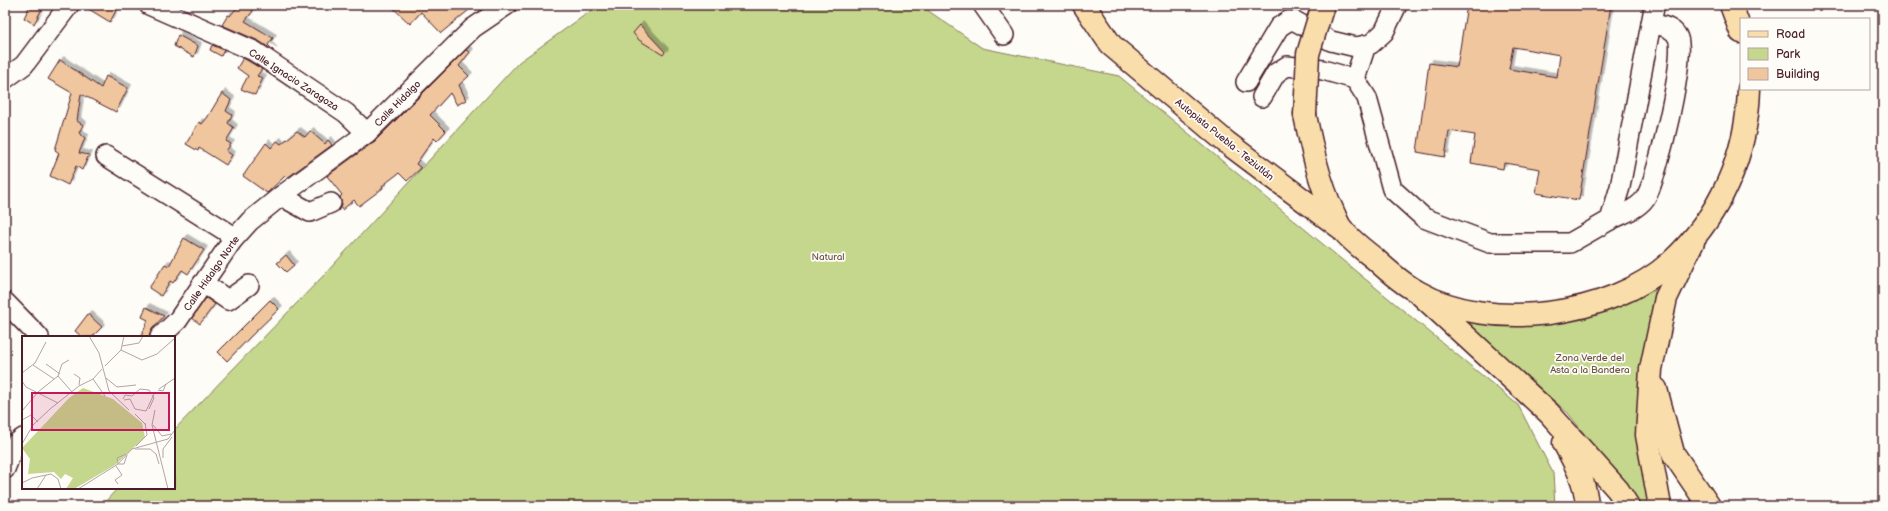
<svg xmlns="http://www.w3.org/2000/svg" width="1888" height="511" viewBox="0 0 1888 511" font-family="'Balsamiq Sans',sans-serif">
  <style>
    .green { fill: #c5d78c; stroke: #887b5c }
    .building { fill: #f0c69f; stroke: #4a1f2b; fill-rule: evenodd; filter: url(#shadow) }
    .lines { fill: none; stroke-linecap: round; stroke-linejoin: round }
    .minor-casing { stroke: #4a1f2b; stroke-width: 22 }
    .major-casing { stroke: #4a1f2b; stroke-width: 25 }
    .highway-casing { stroke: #4a1f2b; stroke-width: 25 }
    .minor { stroke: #fdfcf7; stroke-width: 19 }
    .major { stroke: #f9deab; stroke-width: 22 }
    .highway { stroke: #f9deab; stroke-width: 22 }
    .highway-bridge-casing { stroke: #4a1f2b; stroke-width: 25; stroke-linecap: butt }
    .highway-bridge { stroke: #f9deab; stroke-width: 22 }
    .labels { text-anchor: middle; stroke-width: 3.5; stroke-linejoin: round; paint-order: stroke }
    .street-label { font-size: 10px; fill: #4a1f2b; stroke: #fdfcf7 }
    .park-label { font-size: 10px; fill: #6f5648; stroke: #fdfcf7 }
    .inset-road { fill: none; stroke: #b5a4a5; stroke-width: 1 }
    .view { fill: #c2185b; fill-opacity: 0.15; stroke: #c2185b; stroke-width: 2 }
    .inset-edge { fill: none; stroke: #4a1f2b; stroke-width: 2 }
  </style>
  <defs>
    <filter id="shadow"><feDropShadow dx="3.5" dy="-3.5" stdDeviation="0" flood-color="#0004"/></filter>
  </defs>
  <rect width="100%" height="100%" fill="#fdfcf7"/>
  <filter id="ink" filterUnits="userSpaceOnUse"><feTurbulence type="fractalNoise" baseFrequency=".025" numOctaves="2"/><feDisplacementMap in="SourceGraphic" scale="8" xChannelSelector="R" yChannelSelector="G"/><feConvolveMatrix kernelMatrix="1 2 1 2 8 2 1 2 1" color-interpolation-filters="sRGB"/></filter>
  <g filter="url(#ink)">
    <!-- green -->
    <g class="green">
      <polygon points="599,5 920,5 982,48 1119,76 1518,405 1553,473 1555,506 101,506 118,488 174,488 174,430 325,274 519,62"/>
      <polygon points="1657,280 1638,391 1649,506 1641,506 1568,413 1460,319 1538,322"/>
    </g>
    <!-- building -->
    <g class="building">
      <polygon points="30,5 44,5 34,24 24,18"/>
      <polygon points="82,5 119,5 110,22"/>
      <polygon points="239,5 246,5 253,11 245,21 273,38 268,45 274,51 259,41 222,25 228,15 230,16"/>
      <polygon points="390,5 475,5 441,33 421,12 410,24"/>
      <path d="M 1467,5 L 1611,5 L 1579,200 L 1536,193 L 1540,169 L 1504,163 L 1503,169 L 1471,163 L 1475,135 L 1449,131 L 1445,157 L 1417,152 L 1429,63 L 1457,67 ZM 1513,47 L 1560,55 L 1557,77 L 1509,69 Z"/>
      <polygon points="640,25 665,52 663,55 639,40 633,33"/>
      <polygon points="178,35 198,46 194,57 174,46"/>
      <polygon points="212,45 224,50 221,56 210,50"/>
      <polygon points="466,50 470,52 459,66 469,76 459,85 466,100 457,105 450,93 430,115 446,131 437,141 434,138 416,164 421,168 407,181 399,173 382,186 383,188 359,206 354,200 342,210 341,208 342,204 340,197 342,195 327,176 375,141"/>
      <polygon points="243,58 262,69 257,76 263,78 255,95 241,89 248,76 237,68"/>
      <polygon points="60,60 101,88 106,76 128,88 116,112 81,94 77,121 83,125 79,133 85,138 79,153 89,155 82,170 76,166 68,185 50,176 59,153 55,150 72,93 48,79"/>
      <polygon points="222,93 231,100 226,111 232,115 228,123 234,128 226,141 231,144 226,151 232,155 226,165 199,148 198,151 186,144 199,122 202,124 207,118"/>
      <polygon points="297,131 305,137 310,131 325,144 328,140 332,145 287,178 285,176 267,193 243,176 266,143 271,148 277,141 281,144"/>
      <polygon points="184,238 204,250 188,274 182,270 173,283 170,281 161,296 149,288 165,264 169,266"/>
      <polygon points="286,255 294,265 286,272 277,263"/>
      <polygon points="206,298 215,304 200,324 192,318"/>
      <polygon points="270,300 279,309 251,336 227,361 218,352"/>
      <polygon points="146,307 164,316 152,329 149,337 141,337 148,320 142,317"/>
      <polygon points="88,314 102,327 92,337 82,337 75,331"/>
    </g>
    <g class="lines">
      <!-- minor casing -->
      <g class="minor-casing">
        <g id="minor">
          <polyline points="149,5 254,51 346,113 367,133"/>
          <polyline points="983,5 1004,35"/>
          <polyline points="5,79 24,65 69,5"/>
          <polyline points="1355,79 1366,45"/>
          <polyline points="1246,82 1279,27 1288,21 1295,21 1331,41 1356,47 1371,44 1384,32 1397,5"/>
          <polyline points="1262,97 1276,73 1287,66 1323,70 1355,79 1367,98 1392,189 1424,218 1490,243 1570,243 1610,220 1620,187 1654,8 1652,5"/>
          <polyline points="106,156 227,232 232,241"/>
          <polyline points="281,196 310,212 331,203"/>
          <path d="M 1610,220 C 1622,214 1641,208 1647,195 C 1658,174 1686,58 1678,38 C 1674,27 1661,26 1651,23"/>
          <polyline points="202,284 209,287 228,300 249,285"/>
          <polyline points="5,302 39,337"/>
          <polyline points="160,337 178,320 232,241 250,221 281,196 367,133 473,28 507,5"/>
          <polyline points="5,469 15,444 23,438"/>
        </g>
      </g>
      <!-- major casing -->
      <g class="major-casing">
        <g id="major">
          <polyline points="1421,295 1549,413 1618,490 1628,506"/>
          <polyline points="1656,389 1673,453 1709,506"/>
          <path d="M 1564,443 C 1575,463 1586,483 1587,506"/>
          <polyline points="1660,506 1647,435 1651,369 1666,298 1693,242"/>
        </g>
      </g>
      <!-- highway casing -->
      <g class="highway-casing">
        <g id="highway">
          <polyline points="1084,5 1111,45 1226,142 1338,226"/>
          <polyline points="1731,5 1741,32"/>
          <path d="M 1305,115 C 1312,149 1319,182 1334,214 C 1336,218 1338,225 1342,229 C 1350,240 1364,250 1375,259 C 1388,271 1403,284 1418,292 C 1490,333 1610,317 1671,262 C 1720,217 1747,155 1749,89"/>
        </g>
      </g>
      <!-- minor -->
      <use href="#minor" class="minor"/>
      <!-- major -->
      <use href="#major" class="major"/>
      <!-- highway -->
      <use href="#highway" class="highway"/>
      <!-- highway-bridge casing -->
      <g class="highway-bridge-casing">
        <polyline id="highway-bridge" points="1305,115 1308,54 1323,5"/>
      </g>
      <!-- highway-bridge -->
      <use href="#highway-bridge" class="highway-bridge"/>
    </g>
  </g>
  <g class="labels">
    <!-- street labels -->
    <g class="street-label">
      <text transform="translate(294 79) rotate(33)" y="4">Calle Ignacio Zaragoza</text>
      <text transform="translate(397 103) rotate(-45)" y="4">Calle Hidalgo</text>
      <text transform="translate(1225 139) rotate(39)" y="4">Autopista Puebla - Teziutlán</text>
      <text transform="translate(211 273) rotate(-55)" y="4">Calle Hidalgo Norte</text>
    </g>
    <!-- park labels -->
    <g class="park-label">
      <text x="828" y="260">Natural</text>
      <text x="1590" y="361">Zona Verde del<tspan x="1590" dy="12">Asta a la Bandera</tspan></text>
    </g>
  </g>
  <!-- overview -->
  <g transform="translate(22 336)">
    <rect width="153" height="153" fill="#fdfcf7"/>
    <path d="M 61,52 L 91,63 L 120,87 L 123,101 L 93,129 L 52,153 L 44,153 L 51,142 L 43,138 L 39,143 L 32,136 L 6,138 L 8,123 L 0,112 L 47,62 Z" fill="#c5d78c"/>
    <path class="inset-road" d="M 67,0 L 77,17 L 87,55 L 107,74M 100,10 L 117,7 L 121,0M 99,14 L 120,24 L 135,18 L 153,2M 24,28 L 38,38M 11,29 L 32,43M 83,30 L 99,14 L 102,0M 0,37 L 13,27 L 24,6M 52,38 L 58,42 L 57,49M 36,40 L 40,28 L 47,24M 36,40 L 50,56M 84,42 L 95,51 L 114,49M 71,43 L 83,60M 0,45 L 4,51 L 36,67M 137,53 L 153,42M 136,54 L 141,55 L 144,48M 101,63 L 103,59 L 110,60 L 118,53 L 127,54 L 130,58M 102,64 L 108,63 L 113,73 L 124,75 L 133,56M 127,73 L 132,62 L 130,59M 133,74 L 130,89 L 146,153M 0,75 L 16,56 L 36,40M 113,78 L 124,89M 0,84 L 9,79 L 16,86M 131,89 L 140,100 L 149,98M 0,108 L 11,89 L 28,73 L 57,50 L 71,43 L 80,33M 114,110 L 125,99 L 123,87M 113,113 L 128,113 L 134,118 L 137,128M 141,122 L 141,113 L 150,101M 96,128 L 102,128 L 105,119M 96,128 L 95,122 L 104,118M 94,130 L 100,139 L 93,144 L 96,148M 0,147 L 10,142 L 29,138 L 36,143 L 39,153M 15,153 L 24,139M 56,153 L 96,128 L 110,113 L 146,103 L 153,94"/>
    <path class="view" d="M 10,57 L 147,57 L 147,94 L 10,94 Z"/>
    <rect width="153" height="153" class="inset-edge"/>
  </g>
  <!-- margin -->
  <rect width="1888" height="511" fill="none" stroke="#fdfcf7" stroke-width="20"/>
  <rect x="10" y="10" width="1868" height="491" fill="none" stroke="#4a1f2b" stroke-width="1.5" filter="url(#ink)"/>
  <!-- legend -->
  <rect x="1740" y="18" width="130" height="72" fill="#fdfcf7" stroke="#b5a4a5"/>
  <rect x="1748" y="31" width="20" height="6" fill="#f9deab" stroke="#b5a4a5"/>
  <text x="1776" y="38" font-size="12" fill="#4a1f2b">Road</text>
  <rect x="1748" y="48" width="20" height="12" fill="#c5d78c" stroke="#b5a4a5"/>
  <text x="1776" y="58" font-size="12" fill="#4a1f2b">Park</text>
  <rect x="1748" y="68" width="20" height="12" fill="#f0c69f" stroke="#b5a4a5"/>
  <text x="1776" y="78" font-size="12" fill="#4a1f2b">Building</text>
</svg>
